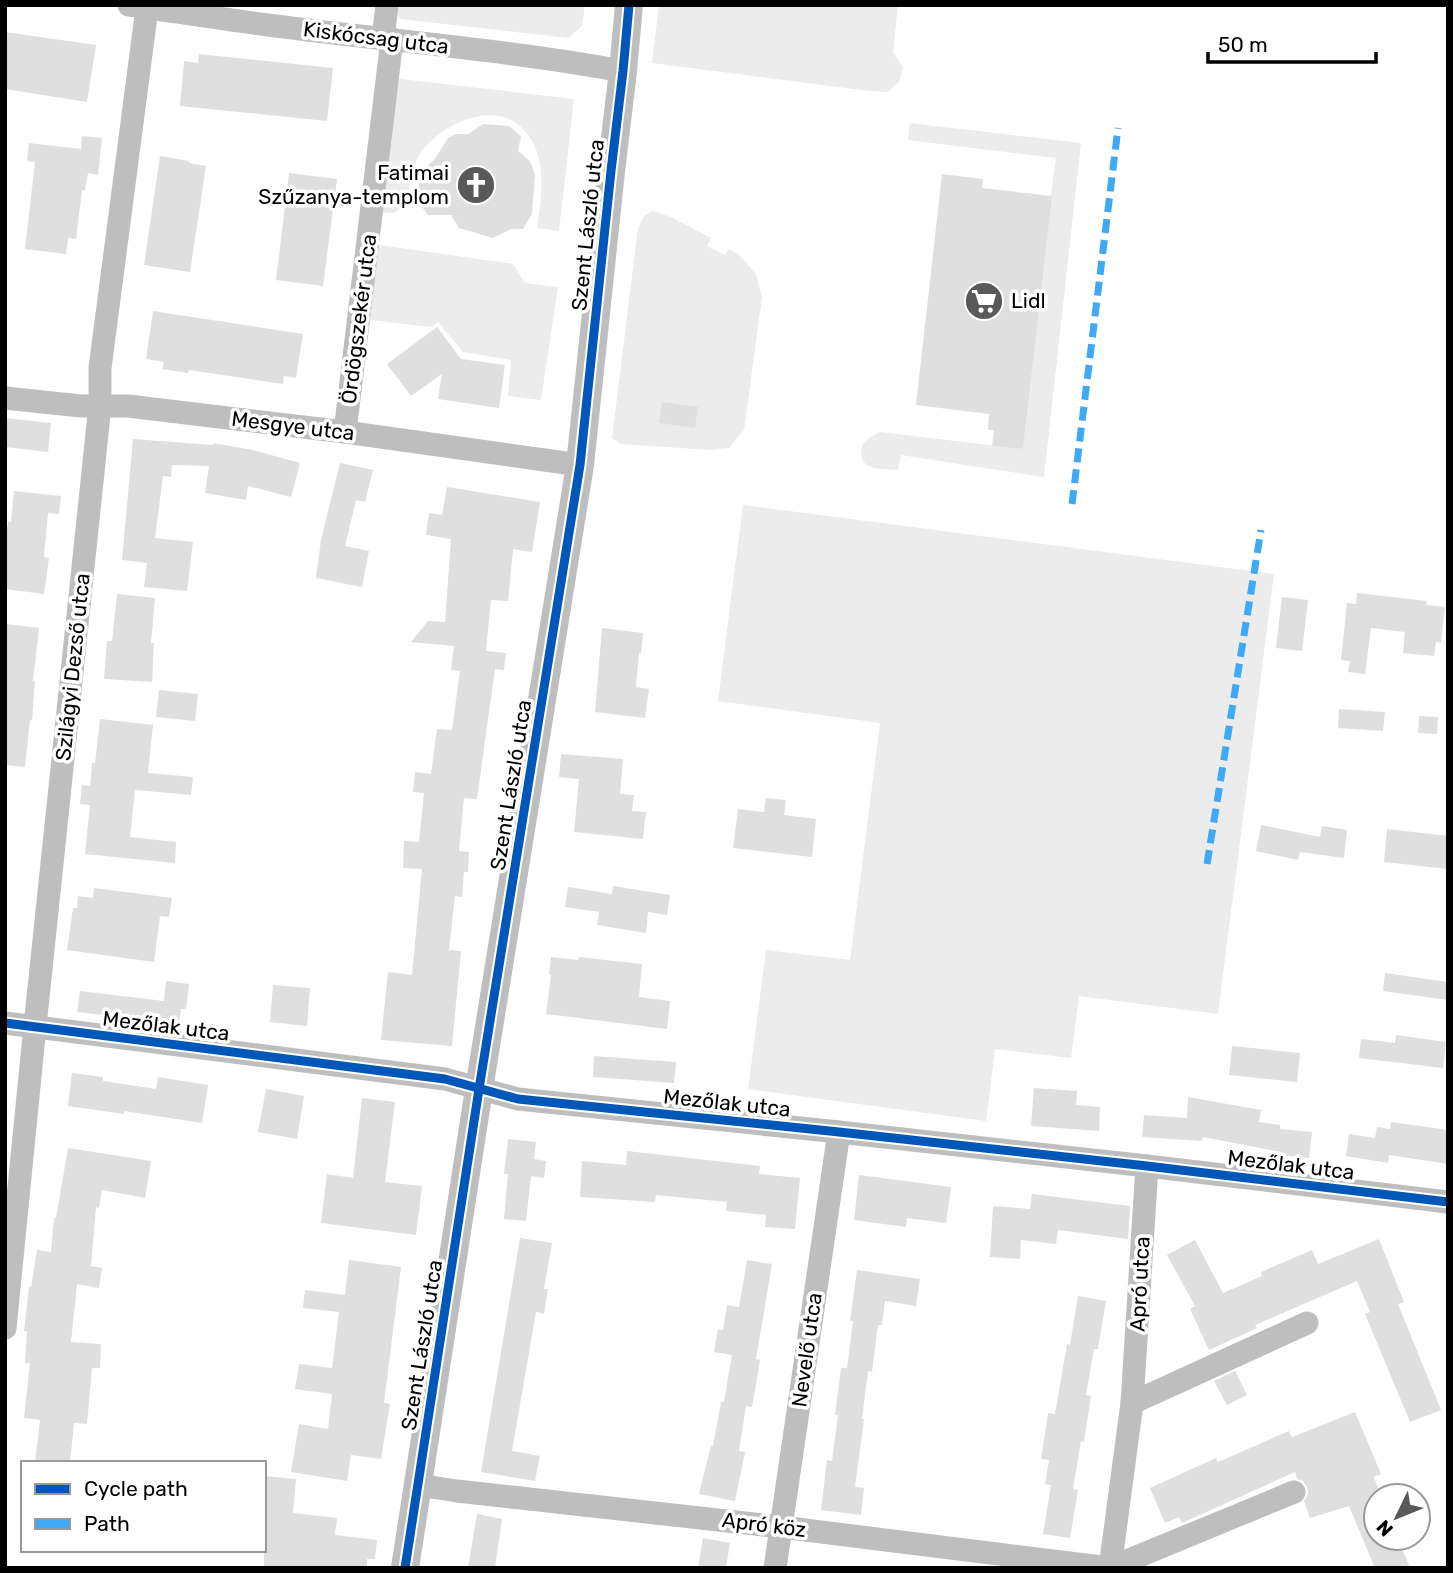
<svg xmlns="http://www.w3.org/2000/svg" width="1453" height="1573" viewBox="0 0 1453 1573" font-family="Rubik,sans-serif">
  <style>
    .green { fill: #ececec }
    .building { fill: #dfdfdf }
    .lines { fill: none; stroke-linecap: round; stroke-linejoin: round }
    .minor { stroke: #bebebe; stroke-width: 23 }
    .tertiary { stroke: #bebebe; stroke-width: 28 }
    .quiet { stroke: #3fa9f5; stroke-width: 7; stroke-dasharray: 14 7; stroke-linecap: butt }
    .cycleway-casing { stroke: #fff; stroke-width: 13 }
    .cycleway { stroke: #0057b8; stroke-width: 9 }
    .labels { text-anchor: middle; stroke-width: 7; stroke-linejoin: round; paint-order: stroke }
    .street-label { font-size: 21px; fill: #000; stroke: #fff }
    .poi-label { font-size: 21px; fill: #000; stroke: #fff; text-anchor: end }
  </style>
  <rect width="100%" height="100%" fill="#fff"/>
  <!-- green -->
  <g class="green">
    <polygon points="398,5 585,5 582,26 569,38 400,19 397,14"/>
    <polygon points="659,5 898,5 893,53 903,67 899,82 888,92 870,91 652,63"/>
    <path d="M 392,78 L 574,99 L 559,231 L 537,228 C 542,193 549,154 521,127 C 492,100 442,124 422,151 C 415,161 411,175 409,186 C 408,191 408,198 406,202 C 404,207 398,210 394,213 L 376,212 Z"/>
    <path d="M 910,123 L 1081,143 L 1044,477 L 901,455 L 898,470 C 889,469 876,470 869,466 C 865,464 863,462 862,457 C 858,443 870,437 880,432 L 1023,449 L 1052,188 L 1056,158 L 908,140 Z"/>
    <polygon points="653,211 671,217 711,238 707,246 725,255 728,249 738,254 756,274 762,297 744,430 729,448 710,450 621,444 612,438 638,228 644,216"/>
    <polygon points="372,244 513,264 525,283 558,287 541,400 508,396 511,360 463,352 438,322 431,327 363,319"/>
    <polygon points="743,505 1274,574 1218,1014 1079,996 1071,1058 995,1049 986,1121 748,1089 766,950 850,960 880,723 718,701"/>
  </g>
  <!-- building -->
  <g class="building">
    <polygon points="5,32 96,45 87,102 5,89"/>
    <polygon points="199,54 333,68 327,121 180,106 184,61 198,63"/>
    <polygon points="483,124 509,126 521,136 518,151 530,161 535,175 532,214 523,229 511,229 493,238 459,228 451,215 428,215 416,199 422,170 434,160 448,138 456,134 468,134"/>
    <polygon points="82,136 102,138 98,175 88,173 85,190 82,190 76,239 68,238 66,254 25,249 35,162 27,161 29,143 81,149"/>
    <polygon points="160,156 189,161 189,163 206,166 190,272 144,265"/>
    <polygon points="289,173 337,179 323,286 276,280"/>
    <polygon points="942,174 983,179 982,188 1052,196 1023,449 992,446 994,430 988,430 989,414 916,405"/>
    <polygon points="153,311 303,334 296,378 284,376 283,384 189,370 188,373 162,369 164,362 146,359"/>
    <polygon points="437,327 461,359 505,365 499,408 438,399 442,374 411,396 387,364"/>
    <polygon points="662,402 698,407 695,428 659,423"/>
    <polygon points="5,418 51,423 48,452 5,447"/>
    <polygon points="133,439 213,445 213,443 253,450 300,463 291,497 248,486 246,500 205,493 209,466 172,465 171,477 163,476 155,538 193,542 187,591 144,587 147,563 122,560"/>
    <polygon points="340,463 373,470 365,502 356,500 345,546 369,551 362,587 316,578 321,540"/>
    <polygon points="447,487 540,502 532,552 513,549 508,601 491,600 486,651 506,653 504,670 495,669 477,799 464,798 459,851 469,852 468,872 464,872 462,897 455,896 449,950 461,951 452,1046 381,1040 388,972 412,975 422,869 403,868 404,841 419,842 424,793 413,792 415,772 431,774 437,729 452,730 460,671 451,670 454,646 411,642 428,621 445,622 451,539 426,535 429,513 442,515"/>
    <polygon points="14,491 61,496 59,514 48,513 44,557 49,558 44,594 5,589 5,526 8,526 8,521 11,522"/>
    <polygon points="1357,593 1427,601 1426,605 1445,607 1441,643 1436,642 1434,656 1403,653 1405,632 1371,628 1365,674 1348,672 1350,661 1341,660 1347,603 1356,604"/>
    <polygon points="117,594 155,598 151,643 154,643 152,682 104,679 107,641 112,641"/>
    <polygon points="1282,597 1308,600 1302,651 1276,648"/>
    <polygon points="7,624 39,628 33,681 35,681 32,720 30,720 25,767 5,765 5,644"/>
    <polygon points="602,628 643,633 641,653 639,653 636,687 649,689 645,718 595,712"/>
    <polygon points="159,690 198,694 195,721 156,717"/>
    <polygon points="1339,709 1385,712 1383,731 1338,728"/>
    <polygon points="1419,716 1438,717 1437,734 1418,733"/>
    <polygon points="100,719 153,725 148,773 193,777 191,795 135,790 130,837 176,842 175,863 85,854 90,805 80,804 82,785 90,786 92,763 95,763"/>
    <polygon points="561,754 623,759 620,794 634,795 632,811 646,812 643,839 574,832 579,779 559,777"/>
    <polygon points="766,798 786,800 784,815 816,819 812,857 733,848 738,809 764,812"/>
    <polygon points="1261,825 1320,837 1322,826 1347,830 1344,858 1300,852 1298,860 1256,851"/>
    <polygon points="1387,829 1448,836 1448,869 1384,862"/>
    <polygon points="613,886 670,895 667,915 648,912 646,933 597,925 599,912 565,907 568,887 612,894"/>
    <polygon points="94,888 172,898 169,917 160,916 154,962 67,950 73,908 77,908 78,896 93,898"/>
    <polygon points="551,957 578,960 579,957 642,964 639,997 670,1001 667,1029 546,1014 551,975 549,974"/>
    <polygon points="1385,973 1448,982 1448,1000 1383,991"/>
    <polygon points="166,981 189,984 186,1009 181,1009 179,1024 77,1012 80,991 164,1001"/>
    <polygon points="273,985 310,988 307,1026 270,1022"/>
    <polygon points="1396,1035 1446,1042 1443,1068 1359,1058 1361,1039 1395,1043"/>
    <polygon points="1232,1046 1300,1053 1297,1082 1229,1075"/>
    <polygon points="594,1056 676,1062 674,1083 593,1077"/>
    <polygon points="72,1073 103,1077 103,1081 156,1089 158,1077 208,1085 202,1123 124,1111 124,1114 68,1106"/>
    <polygon points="1034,1088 1077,1091 1076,1105 1100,1107 1099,1131 1031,1126"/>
    <polygon points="266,1089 304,1096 297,1139 258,1132"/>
    <polygon points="1188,1097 1261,1110 1259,1122 1280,1125 1280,1129 1312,1132 1309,1158 1281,1155 1281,1152 1203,1137 1202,1141 1142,1137 1144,1115 1187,1118"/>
    <polygon points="362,1098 395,1102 385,1182 422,1186 416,1235 321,1223 327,1174 353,1178"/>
    <polygon points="1391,1122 1448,1130 1448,1164 1389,1155 1388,1163 1346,1156 1349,1134 1375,1138 1377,1127 1390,1129"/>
    <polygon points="508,1139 536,1142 534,1159 546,1161 544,1178 531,1176 526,1221 504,1219 508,1174 504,1174"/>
    <polygon points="68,1148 151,1161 145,1198 102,1190 99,1208 96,1207 91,1266 102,1268 99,1288 77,1284 71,1342 101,1344 100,1368 92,1368 87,1424 74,1423 70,1463 35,1463 40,1420 24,1418 30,1363 25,1363 27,1331 24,1331 29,1287 31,1287 37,1250 51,1252 54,1218 56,1218"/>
    <polygon points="627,1151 760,1166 759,1174 800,1178 795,1229 765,1227 766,1215 726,1211 727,1202 656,1195 655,1202 580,1197 582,1161 626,1165"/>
    <polygon points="859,1175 951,1187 946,1223 907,1218 906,1227 854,1220"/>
    <polygon points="1032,1194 1130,1206 1128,1239 1058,1230 1056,1244 1021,1240 1020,1259 990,1257 993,1206 1030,1209"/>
    <polygon points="520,1238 552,1243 544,1289 548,1289 544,1314 536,1312 512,1451 540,1456 535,1481 481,1472"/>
    <polygon points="1379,1239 1404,1302 1398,1304 1441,1410 1410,1422 1365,1314 1370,1312 1357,1281 1255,1325 1257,1328 1209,1350 1190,1309 1195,1306 1167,1255 1195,1240 1223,1293 1262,1276 1261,1272 1312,1250 1318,1264"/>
    <polygon points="349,1260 401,1267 384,1403 390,1404 381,1459 351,1455 347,1481 291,1472 299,1424 328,1429 332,1394 295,1389 299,1364 332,1368 339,1312 303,1308 305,1290 345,1295"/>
    <polygon points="747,1260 772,1264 756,1359 760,1360 752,1407 746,1406 739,1451 745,1452 735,1501 699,1494 711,1446 713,1446 721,1402 724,1402 732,1355 714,1352 718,1329 723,1330 727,1305 739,1307"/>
    <polygon points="857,1270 920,1279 916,1306 885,1301 882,1325 878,1325 872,1372 868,1371 862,1419 864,1419 855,1487 864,1488 861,1515 821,1510 827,1460 832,1461 838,1415 835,1415 841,1368 847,1368 853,1321 850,1321"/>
    <polygon points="1078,1296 1106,1301 1098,1349 1094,1349 1086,1395 1091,1396 1084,1442 1081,1441 1073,1489 1078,1490 1070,1538 1043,1534 1051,1485 1045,1484 1049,1460 1041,1459 1048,1413 1055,1414 1067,1344 1070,1345"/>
    <polygon points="1235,1371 1247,1395 1227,1405 1214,1381"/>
    <polygon points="1355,1412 1381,1474 1374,1477 1381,1496 1376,1496 1376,1538 1398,1538 1410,1568 1375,1568 1349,1506 1310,1518 1304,1501 1308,1494 1307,1487 1303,1481 1297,1479 1295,1472 1182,1523 1179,1517 1165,1523 1150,1488 1216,1458 1218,1462 1289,1431 1292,1437"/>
    <polygon points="264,1476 296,1479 293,1513 337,1518 335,1535 377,1540 375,1559 367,1559 367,1568 264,1568"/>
    <polygon points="477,1514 502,1519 495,1568 468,1568"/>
    <polygon points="703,1538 730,1543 726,1568 698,1568"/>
  </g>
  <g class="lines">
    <!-- minor -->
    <g class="minor">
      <path d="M 129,5 C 178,12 227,20 276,26 C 392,41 509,50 623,71"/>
      <polyline points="383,38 387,5"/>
      <polyline points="5,398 81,406 128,406 345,432 580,465"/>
      <polyline points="345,432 392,39"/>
      <polyline points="5,1023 445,1079 518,1099 839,1132 1147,1166 1448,1202"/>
      <polyline points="5,1328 35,1026 100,405 100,368 147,8"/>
      <polyline points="1132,1403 1307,1323"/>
      <polyline points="418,1485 457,1491 781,1527 1110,1568 1294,1492"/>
      <polyline points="775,1568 839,1132"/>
      <polyline points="1110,1568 1132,1403 1147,1166"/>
    </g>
    <!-- tertiary -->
    <polyline class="tertiary" points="405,1568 479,1089 580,465 611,171 623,71 629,5"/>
    <!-- quiet -->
    <g class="quiet">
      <polyline points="1072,504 1118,128"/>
      <polyline points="1207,864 1261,530"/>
    </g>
    <!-- cycleway casing -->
    <g class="cycleway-casing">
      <g id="cycleway">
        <polyline points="5,1023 445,1079 518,1099 839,1132 1147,1166 1448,1202"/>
        <polyline points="405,1568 479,1089 580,465 611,171 623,71 629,5"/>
      </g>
    </g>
    <!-- cycleway -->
    <use href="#cycleway" class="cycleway"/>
  </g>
  <!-- icons -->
  <defs>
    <g id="church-disc" transform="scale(2.0125)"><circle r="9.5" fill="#595959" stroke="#fff"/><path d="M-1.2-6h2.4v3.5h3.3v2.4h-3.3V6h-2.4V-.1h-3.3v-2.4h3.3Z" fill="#fff"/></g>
    <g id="supermarket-disc" transform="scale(2.0125)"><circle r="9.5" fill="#595959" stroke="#fff"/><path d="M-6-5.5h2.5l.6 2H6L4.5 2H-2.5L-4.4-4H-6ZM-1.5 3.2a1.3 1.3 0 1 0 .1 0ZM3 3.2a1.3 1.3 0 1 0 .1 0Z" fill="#fff"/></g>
  </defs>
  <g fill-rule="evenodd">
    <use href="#church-disc" x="476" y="185"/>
    <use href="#supermarket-disc" x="984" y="301"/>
  </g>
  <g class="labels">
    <!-- street labels -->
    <g class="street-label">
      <text transform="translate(376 38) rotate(7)" y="7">Kiskócsag utca</text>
      <text transform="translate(588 225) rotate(-84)" y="7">Szent László utca</text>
      <text transform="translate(359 319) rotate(-83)" y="7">Ördögszekér utca</text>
      <text transform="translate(293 426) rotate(7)" y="7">Mesgye utca</text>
      <text transform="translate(73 667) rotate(-84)" y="7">Szilágyi Dezső utca</text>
      <text transform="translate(511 785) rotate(-81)" y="7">Szent László utca</text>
      <text transform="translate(166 1026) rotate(7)" y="7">Mezőlak utca</text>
      <text transform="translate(727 1103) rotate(6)" y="7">Mezőlak utca</text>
      <text transform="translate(1291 1165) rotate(7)" y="7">Mezőlak utca</text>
      <text transform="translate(1140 1284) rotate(-87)" y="7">Apró utca</text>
      <text transform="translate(422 1345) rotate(-81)" y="7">Szent László utca</text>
      <text transform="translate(807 1350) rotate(-82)" y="7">Nevelő utca</text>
      <text transform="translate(764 1525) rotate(7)" y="7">Apró köz</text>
    </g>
    <!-- poi labels -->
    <g class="poi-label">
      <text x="449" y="180">Fatimai<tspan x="449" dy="24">Szűzanya-templom</tspan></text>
      <text x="1011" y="308" text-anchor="start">Lidl</text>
    </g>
  </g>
  <!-- border -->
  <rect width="1453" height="1573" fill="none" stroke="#000000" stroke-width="14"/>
  <!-- legend -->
  <rect x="21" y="1461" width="245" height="91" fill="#ffffff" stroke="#999999" stroke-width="2"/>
  <rect x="35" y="1484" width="35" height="10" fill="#0057b8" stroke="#999999" stroke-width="2"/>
  <text x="84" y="1496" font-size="21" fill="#000000">Cycle path</text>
  <rect x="35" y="1519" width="35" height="10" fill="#3fa9f5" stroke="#999999" stroke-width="2"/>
  <text x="84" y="1531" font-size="21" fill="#000000">Path</text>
  <!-- north arrow -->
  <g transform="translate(1397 1517) rotate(227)"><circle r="33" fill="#ffffff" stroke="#999999" stroke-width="2"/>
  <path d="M0-5L12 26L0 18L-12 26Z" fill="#595959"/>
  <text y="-10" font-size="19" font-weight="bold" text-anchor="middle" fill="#000000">N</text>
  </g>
  <!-- scale -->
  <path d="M1208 52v10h168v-10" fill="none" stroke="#000000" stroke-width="3.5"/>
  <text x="1218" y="52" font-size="21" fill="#000000" stroke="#ffffff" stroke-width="5" paint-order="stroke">50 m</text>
</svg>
